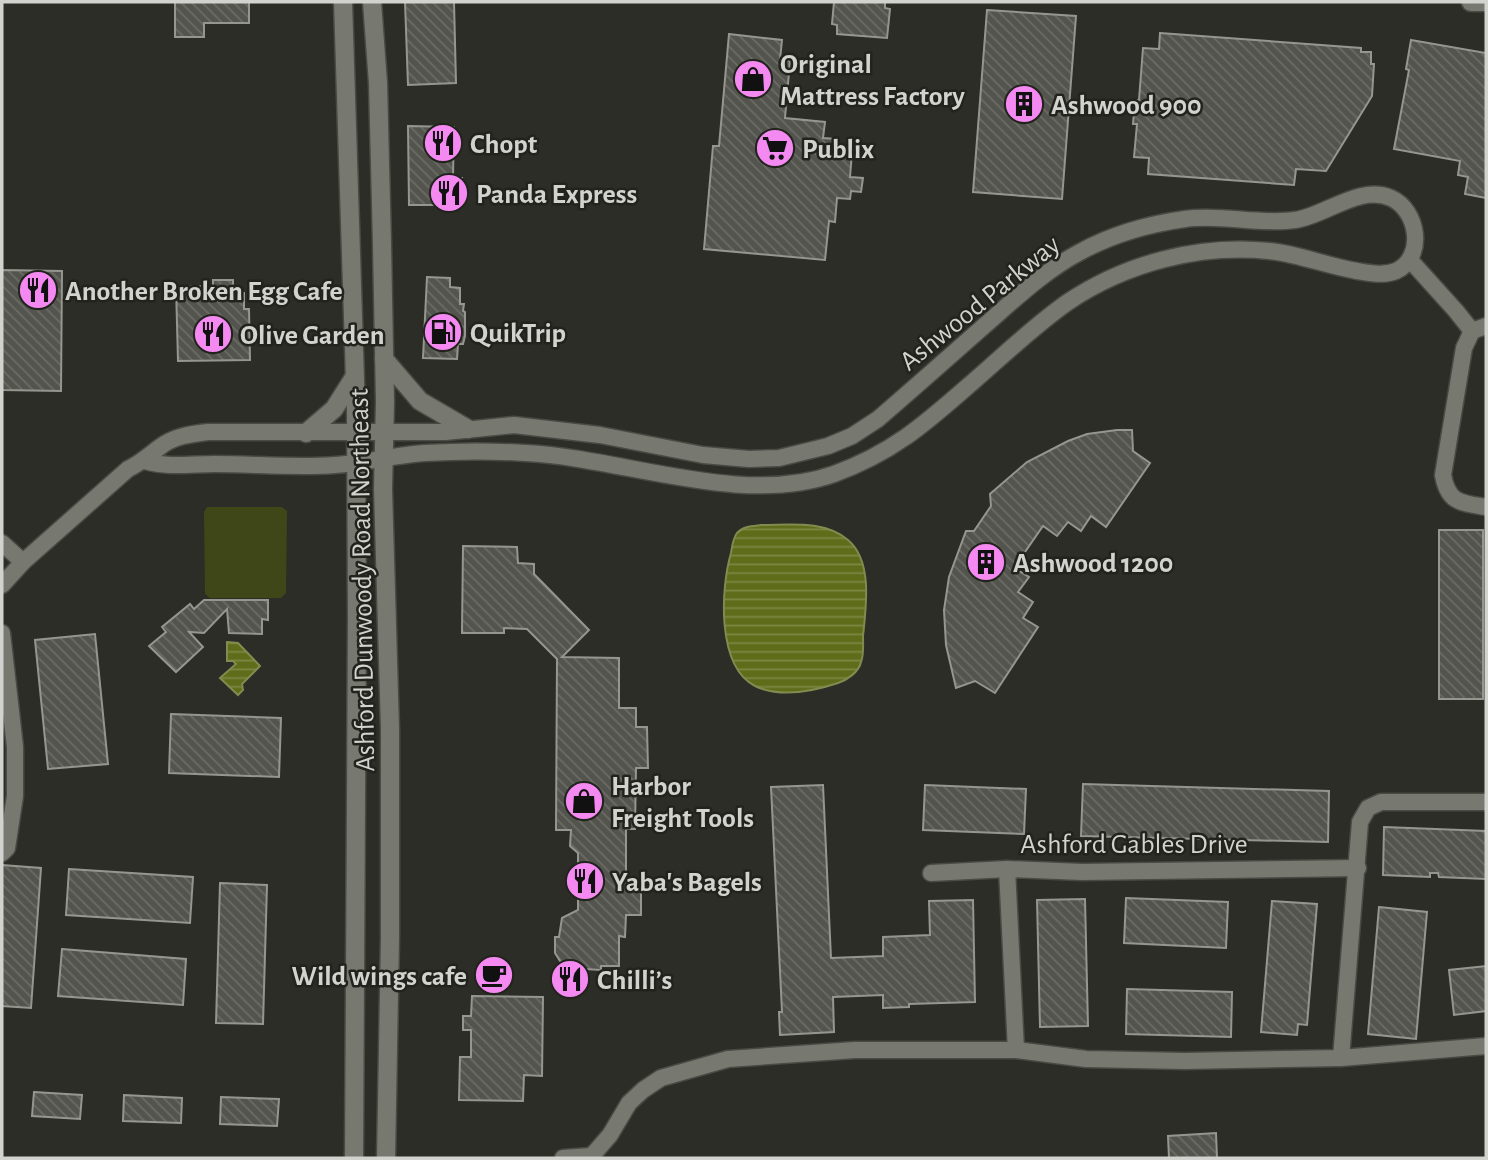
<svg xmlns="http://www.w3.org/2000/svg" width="1488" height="1160" viewBox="0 0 1488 1160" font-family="'Alegreya Sans',sans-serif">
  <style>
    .pitch { fill: #3f4719 }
    .water { fill: url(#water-rules); stroke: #828b4f; stroke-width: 2 }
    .building { fill: url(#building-back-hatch); stroke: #95978f; stroke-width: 2 }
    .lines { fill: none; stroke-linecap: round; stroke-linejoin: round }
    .minor-casing { stroke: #494a44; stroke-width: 19 }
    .tertiary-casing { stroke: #494a44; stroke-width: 21 }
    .secondary-casing { stroke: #494a44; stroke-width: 21 }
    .minor { stroke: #777971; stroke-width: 16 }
    .tertiary { stroke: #777971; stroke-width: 18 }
    .secondary { stroke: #777971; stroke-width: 18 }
    .labels { text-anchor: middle; stroke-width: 5; stroke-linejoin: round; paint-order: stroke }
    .poi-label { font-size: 28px; font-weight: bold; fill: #d2d3ce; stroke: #22231d; text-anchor: start }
    .street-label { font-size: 28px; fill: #d2d3ce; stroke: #22231d }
  </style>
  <defs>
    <pattern id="water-rules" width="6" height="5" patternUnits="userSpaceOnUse" patternTransform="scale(1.75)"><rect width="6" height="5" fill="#5f6c19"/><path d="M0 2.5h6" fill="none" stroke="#7c8744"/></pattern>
    <pattern id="building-back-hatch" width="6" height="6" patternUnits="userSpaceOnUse" patternTransform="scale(1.75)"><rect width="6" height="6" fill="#52544d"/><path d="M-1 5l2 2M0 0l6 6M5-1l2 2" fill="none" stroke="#6a6c65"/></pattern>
  </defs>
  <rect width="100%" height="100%" fill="#2b2d26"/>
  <!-- pitch -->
  <polygon class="pitch" points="207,507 282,507 287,511 286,593 281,598 210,598 205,594 204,512"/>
  <!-- water -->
  <g class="water">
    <path d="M 761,525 C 791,525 824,520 848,540 C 873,561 866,607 863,636 C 863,644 864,655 861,662 C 859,672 847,680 838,683 C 814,691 780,698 755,686 C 716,666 721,587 731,553 C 732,547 733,538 737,533 C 743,526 753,526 761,525 Z"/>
    <polygon points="227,642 238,643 260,666 242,684 243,690 238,695 220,678 236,664 233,661 227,661"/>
  </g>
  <!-- building -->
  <g class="building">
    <polygon points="175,2 249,2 249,23 204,23 204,37 175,37"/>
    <polygon points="405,2 454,2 456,83 408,85"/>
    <polygon points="834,2 885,2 885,8 890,9 887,38 837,34 837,25 832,24"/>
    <polygon points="987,10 1076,16 1062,199 973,192"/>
    <polygon points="1160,33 1361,48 1361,52 1371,52 1371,64 1374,64 1372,96 1326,171 1296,169 1294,185 1148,174 1149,158 1134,157 1137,124 1133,124 1135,100 1139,100 1143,48 1159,49"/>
    <polygon points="729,34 782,40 780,60 790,61 785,118 825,122 823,138 837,139 836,150 852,152 850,177 863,178 861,192 851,191 850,199 837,198 835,222 829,221 825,260 704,249 713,146 719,146"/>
    <polygon points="1411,40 1486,53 1486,198 1465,194 1468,177 1458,175 1460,161 1394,149 1409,70 1406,69"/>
    <polygon points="408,126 454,127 453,178 462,178 462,205 409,205"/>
    <polygon points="2,270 62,271 61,391 2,390"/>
    <polygon points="427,277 450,278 450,287 460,288 460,304 464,304 463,311 465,312 465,336 463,344 458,344 457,359 423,358"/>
    <polygon points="213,280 233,280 233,293 244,293 244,309 249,309 250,360 178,361 176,287 213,286"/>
    <polygon points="1117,430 1132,430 1133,451 1150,463 1106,527 1091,516 1081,531 1068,522 1057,536 1043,526 1014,568 1029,577 1018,592 1033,602 1023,618 1038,627 995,693 975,681 956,688 946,645 944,610 949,577 966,531 974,531 991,506 990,494 1027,462 1068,441 1087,434"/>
    <rect x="1439" y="530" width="44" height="169"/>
    <polygon points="463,546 517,547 518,563 534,564 534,574 589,630 562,657 619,658 619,708 636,708 636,727 647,727 648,768 636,768 635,829 626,829 626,883 641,883 641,915 626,915 625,937 619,936 619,966 601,966 601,970 567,968 562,964 555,953 555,937 559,937 562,918 578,910 578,853 570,846 571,830 556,830 557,659 527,629 504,628 504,633 462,633"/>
    <polygon points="204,600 268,600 268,620 262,619 262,634 229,633 227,609 204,633 189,632 203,647 176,672 149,646 166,632 162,627 190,604 194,609"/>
    <polygon points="95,634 108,764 48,769 35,640"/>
    <polygon points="171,714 281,718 279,777 169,773"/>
    <polygon points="1083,784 1329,791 1328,842 1081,836"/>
    <polygon points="823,785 831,958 883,956 883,937 930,935 929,901 973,900 975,1002 909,1004 909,1007 883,1008 883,995 833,997 834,1032 780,1035 779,1012 782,1012 771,787"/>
    <polygon points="925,785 1026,789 1024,834 923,830"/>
    <polygon points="1384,827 1486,831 1486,879 1439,877 1438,873 1430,873 1430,877 1383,875"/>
    <polygon points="2,865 41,868 31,1008 2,1006"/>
    <polygon points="69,869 193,877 190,923 66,915"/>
    <polygon points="220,883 267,885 263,1024 216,1023"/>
    <polygon points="1126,898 1228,902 1226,948 1124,943"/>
    <polygon points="1085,899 1088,1026 1040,1027 1037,900"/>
    <polygon points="1272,901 1317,904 1307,1025 1298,1024 1297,1035 1261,1032"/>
    <polygon points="1379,907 1427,912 1416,1039 1368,1034"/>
    <polygon points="62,949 186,959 183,1005 58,996"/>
    <polygon points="1486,966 1486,1011 1454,1015 1449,970"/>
    <polygon points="1127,989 1232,992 1231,1037 1126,1034"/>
    <polygon points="472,996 543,997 542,1076 524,1075 523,1101 459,1100 460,1057 471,1057 471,1030 463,1030 463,1016 471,1016"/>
    <polygon points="34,1092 82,1095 80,1119 32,1116"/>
    <polygon points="124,1095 182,1098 181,1123 123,1121"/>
    <polygon points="221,1097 279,1099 277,1126 220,1124"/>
    <polygon points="1216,1133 1217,1158 1169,1158 1168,1136"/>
  </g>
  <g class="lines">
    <!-- minor casing -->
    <g class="minor-casing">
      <g id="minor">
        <polyline points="1410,260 1456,311 1472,331"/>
        <path d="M 1486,326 L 1472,331 L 1464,348 L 1443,475 C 1448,503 1461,503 1486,507"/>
        <polyline points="2,543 23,562"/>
        <path d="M 2,585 L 23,562 L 128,469 C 141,463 149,455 160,447 C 174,436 191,434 208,432 L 445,432 L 514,425 L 600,435 L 703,455 L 749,459 L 779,458 L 828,446 L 852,436 L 878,419 C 914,388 949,357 984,326 C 1014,300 1044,271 1080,252 C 1111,235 1149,224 1185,219 C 1222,214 1259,225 1295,220 C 1325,216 1360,184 1391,198 C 1418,210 1426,257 1396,271 C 1384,276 1369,273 1357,271 C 1327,266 1299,254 1269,251 C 1199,244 1126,263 1068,302 C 1035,325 1005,354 975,380 C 928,421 895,452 834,474 C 741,507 623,458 526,453 C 493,451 458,451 425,453 C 395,455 366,463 335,465 C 296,468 255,464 215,464 C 190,464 169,468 145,461"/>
        <polyline points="2,633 15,747 15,796 7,848 2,853"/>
        <polyline points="931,873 1007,869"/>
        <polyline points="1016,1050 1007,869 1082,872 1358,868"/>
        <polyline points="1341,1058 1360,822 1368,808 1381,802 1486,802"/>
        <polyline points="563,1158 591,1156"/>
        <polyline points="590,1158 610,1135 629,1103 643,1090 661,1078 728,1059 855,1050 1016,1050 1086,1059 1185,1061 1341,1058 1486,1046"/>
      </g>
    </g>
    <!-- tertiary casing -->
    <g class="tertiary-casing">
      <polyline id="tertiary" points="1471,2 1486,2"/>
    </g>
    <!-- secondary casing -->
    <g class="secondary-casing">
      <g id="secondary">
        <polyline points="343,2 356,411 357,618 354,1158"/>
        <polyline points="372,2 378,83 382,244 385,402 383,489 390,729 390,938 386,1158"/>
        <polyline points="384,359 420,401 468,429"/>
        <polyline points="306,433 334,409 353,379"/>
      </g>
    </g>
    <!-- minor -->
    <use href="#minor" class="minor"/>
    <!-- tertiary -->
    <use href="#tertiary" class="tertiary"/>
    <!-- secondary -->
    <use href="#secondary" class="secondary"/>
  </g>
  <!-- icons -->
  <defs>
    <g id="shop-disc" transform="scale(2.0125)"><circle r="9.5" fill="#f489f1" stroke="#22231d"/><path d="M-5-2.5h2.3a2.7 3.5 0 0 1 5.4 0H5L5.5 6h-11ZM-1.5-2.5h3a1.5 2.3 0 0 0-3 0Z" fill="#111"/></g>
    <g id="building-disc" transform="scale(2.0125)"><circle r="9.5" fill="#f489f1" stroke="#22231d"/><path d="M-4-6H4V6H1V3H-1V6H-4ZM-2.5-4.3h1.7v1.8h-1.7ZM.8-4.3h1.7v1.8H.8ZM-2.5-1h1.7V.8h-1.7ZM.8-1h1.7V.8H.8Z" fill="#111"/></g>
    <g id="restaurant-disc" transform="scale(2.0125)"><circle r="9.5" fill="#f489f1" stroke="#22231d"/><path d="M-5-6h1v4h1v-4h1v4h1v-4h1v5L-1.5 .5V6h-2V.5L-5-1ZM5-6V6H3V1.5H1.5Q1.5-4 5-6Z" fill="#111"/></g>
    <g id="supermarket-disc" transform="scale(2.0125)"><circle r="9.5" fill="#f489f1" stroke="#22231d"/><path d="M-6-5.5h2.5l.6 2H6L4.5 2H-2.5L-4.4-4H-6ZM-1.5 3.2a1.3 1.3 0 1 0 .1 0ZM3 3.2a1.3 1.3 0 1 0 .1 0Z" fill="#111"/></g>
    <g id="fuel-disc" transform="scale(2.0125)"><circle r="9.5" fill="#f489f1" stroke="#22231d"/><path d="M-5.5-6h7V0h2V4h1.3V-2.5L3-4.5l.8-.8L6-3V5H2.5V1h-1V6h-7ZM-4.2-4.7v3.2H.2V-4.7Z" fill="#111"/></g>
    <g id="cafe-disc" transform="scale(2.0125)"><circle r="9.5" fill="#f489f1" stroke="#22231d"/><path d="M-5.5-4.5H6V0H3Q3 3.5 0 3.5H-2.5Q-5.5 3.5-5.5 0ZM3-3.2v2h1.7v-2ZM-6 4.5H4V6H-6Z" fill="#111"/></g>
  </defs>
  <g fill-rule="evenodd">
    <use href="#shop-disc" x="753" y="79"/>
    <use href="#building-disc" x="1024" y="104"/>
    <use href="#restaurant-disc" x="443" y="143"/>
    <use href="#supermarket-disc" x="775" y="148"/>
    <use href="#restaurant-disc" x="449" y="193"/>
    <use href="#restaurant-disc" x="38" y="290"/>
    <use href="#fuel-disc" x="443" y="332"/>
    <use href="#restaurant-disc" x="213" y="334"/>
    <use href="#building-disc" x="986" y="562"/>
    <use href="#shop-disc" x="584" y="801"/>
    <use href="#restaurant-disc" x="585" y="881"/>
    <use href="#cafe-disc" x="494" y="975"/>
    <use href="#restaurant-disc" x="570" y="979"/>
  </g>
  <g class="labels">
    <!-- poi labels -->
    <g class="poi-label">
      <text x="780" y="73">Original<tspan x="780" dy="32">Mattress Factory</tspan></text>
      <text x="1051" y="114">Ashwood 900</text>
      <text x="470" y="153">Chopt</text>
      <text x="802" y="158">Publix</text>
      <text x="476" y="203">Panda Express</text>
      <text x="65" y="300">Another Broken Egg Cafe</text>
      <text x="470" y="342">QuikTrip</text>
      <text x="240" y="344">Olive Garden</text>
      <text x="1013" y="572">Ashwood 1200</text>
      <text x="611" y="795">Harbor<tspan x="611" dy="32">Freight Tools</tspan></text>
      <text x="612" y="891">Yaba's Bagels</text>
      <text x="467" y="985" text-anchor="end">Wild wings cafe</text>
      <text x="597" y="989">Chilli’s</text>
    </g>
    <!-- street labels -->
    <g class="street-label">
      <text transform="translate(979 302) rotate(-39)" y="10">Ashwood Parkway</text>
      <text transform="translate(361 580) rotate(-91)" y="10">Ashford Dunwoody Road Northeast</text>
      <text x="1134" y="853">Ashford Gables Drive</text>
    </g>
  </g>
  <!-- border -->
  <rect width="1488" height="1160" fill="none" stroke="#d2d3ce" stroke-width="7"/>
</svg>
